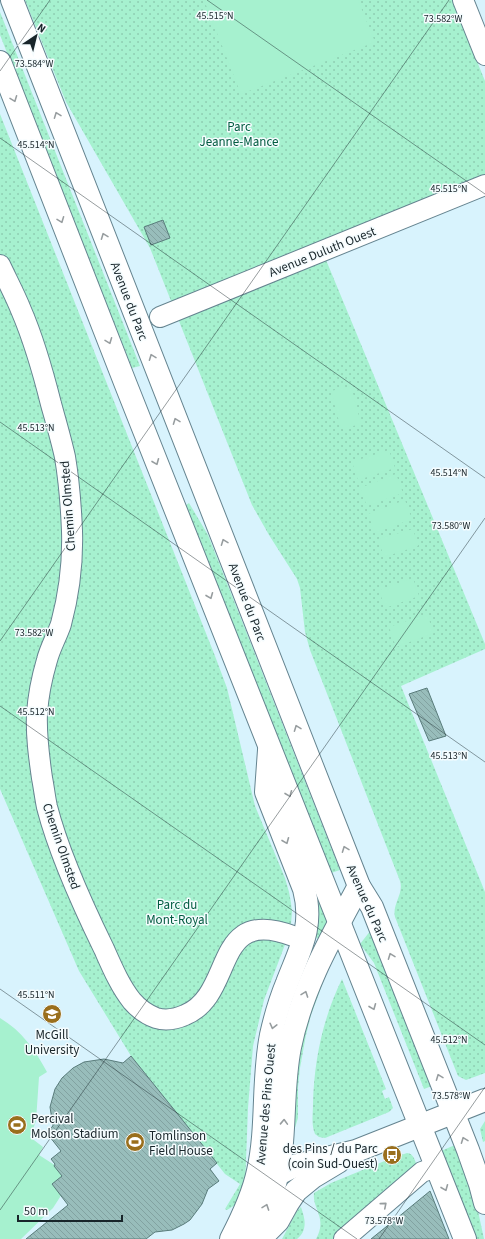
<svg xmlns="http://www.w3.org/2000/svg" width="485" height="1239" viewBox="0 0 485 1239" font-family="'Source Sans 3',sans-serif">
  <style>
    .grass { fill: url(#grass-dots) }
    .pitch { fill: #a6f1cf }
    .building { fill: url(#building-back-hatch); stroke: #597c7b }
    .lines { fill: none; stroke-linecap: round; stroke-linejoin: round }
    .minor-casing { stroke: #658490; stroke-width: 22 }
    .major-casing { stroke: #658490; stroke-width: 24 }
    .minor { stroke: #fff; stroke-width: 20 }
    .major { stroke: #fff; stroke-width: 22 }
    .oneway { stroke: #979d9f }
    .ticks { fill: none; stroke: #18252a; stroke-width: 1; stroke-opacity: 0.45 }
    .labels { text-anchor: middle; stroke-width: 3; stroke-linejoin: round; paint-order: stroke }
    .park-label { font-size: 13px; fill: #025c41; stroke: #f5fcfe }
    .street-label { font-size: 13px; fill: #18252a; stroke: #f5fcfe }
    .poi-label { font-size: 13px; fill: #18252a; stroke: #f5fcfe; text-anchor: start }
    .ticks-label { font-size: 10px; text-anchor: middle; fill: #18252a; stroke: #f5fcfe; stroke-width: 3; stroke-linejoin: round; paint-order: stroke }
  </style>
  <defs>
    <pattern id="grass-dots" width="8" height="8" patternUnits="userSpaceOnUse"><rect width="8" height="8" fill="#a6f1cf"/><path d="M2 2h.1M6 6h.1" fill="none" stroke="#8eceb2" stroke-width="1.8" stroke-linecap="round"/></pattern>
    <pattern id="building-back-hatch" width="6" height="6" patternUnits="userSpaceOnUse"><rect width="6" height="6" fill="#98bdbb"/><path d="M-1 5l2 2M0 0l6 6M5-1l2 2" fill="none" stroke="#82a2a1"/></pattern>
  </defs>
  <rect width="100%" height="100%" fill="#d8f3fd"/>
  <!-- grass -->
  <g class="grass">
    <path d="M 25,0 L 452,0 L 485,81 L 485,175 L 319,243 L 485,644 L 485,649 L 401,686 L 485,892 L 485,1073 L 466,1080 L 458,1076 L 456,1071 L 395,917 C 392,904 404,894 400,881 L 310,650 L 305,632 L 300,588 L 297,579 L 269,535 L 252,505 L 150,248 L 66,102 Z"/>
    <polygon points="0,12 140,366 132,368 0,35"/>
    <polygon points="0,114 215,656 227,688 255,806 285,878 289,892 291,903 292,912 291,924 289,934 264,1000 253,1046 248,1108 245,1186 235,1205 227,1210 225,1209 240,1184 225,1174 131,1056 79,971 0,789"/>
    <polygon points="189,503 208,535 340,870 331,873 186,505"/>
    <polygon points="315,900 319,900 330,925 321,942 314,935"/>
    <polygon points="371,930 432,1086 424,1089 374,963 360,944"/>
    <polygon points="328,969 311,1015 306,1035 300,1068 298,1087 298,1118 293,1134 292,1094 302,1027"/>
    <path d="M 342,979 L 386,1089 L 382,1091 L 385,1099 L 389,1097 L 393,1108 L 389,1112 L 325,1138 L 319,1137 L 315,1134 C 311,1125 313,1113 313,1104 C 314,1060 323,1018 342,979 Z"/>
    <polygon points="485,1121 485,1141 483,1142 480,1129"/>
    <polygon points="455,1145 475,1197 484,1239 476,1239 441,1151"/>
    <path d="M 407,1153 C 414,1153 415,1162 418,1168 L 336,1239 L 316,1239 C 328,1218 312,1209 314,1193 L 331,1183 L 387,1160 L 389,1165 L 396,1162 L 395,1157 Z"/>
    <path d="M 301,1207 C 305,1219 308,1230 297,1239 L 282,1239 L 297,1211 Z"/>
  </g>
  <!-- pitch -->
  <g class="pitch">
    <polygon points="204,0 358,0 375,42 241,94"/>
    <polygon points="351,386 361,424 341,429 331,391"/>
    <polygon points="389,450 395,468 358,480 352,462"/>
    <polygon points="396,474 403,493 367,506 360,488"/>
    <polygon points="405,500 412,519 375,533 368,514"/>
    <polygon points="413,529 418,546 384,557 378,539"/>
    <polygon points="413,578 419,596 385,608 379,590"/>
    <polygon points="427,614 434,633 396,647 389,627"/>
    <path d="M 0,1018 C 22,1031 35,1050 47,1072 L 39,1077 L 36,1121 L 30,1137 L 43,1147 L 39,1155 L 67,1173 L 71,1180 L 53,1208 L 21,1239 L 0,1239 Z"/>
  </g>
  <!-- building -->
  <g class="building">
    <polygon points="163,220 170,238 151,245 144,227"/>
    <polygon points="427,688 446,736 429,741 409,694"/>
    <polygon points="131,1056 217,1163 210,1169 219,1181 208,1189 202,1204 190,1220 184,1224 172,1230 155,1232 146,1239 26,1239 68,1205 52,1184 62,1176 54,1166 55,1164 51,1159 61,1151 46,1132 53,1126 50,1107 55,1089 62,1078 73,1068 84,1062 104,1059 123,1063"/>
    <polygon points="430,1191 449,1239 371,1239 402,1214"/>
  </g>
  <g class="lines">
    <!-- minor casing -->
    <g class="minor-casing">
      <g id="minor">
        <polyline points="463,0 485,55"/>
        <path d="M 0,265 C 7,280 15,295 21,310 C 34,340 43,372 51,404 C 56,422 61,439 65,457 C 69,481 71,506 72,531 C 73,562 69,594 61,624 C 57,636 50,648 47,660 C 42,677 38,697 37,714 C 36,736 39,757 42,778 C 44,788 45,798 47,807 C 59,854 83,906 104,949 C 112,967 120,986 132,1001 C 138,1008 148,1015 156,1018 C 166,1021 176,1019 185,1015 C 236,994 211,905 293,936"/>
        <polyline points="160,317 485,185"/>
        <polyline points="344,1239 422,1172 436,1167"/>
      </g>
    </g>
    <!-- major casing -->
    <g class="major-casing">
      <g id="major">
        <polyline points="12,0 359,886 372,907 468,1150 480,1184 485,1203"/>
        <polyline points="0,62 126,385 465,1239"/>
        <polyline points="269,1179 294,1166 356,1151 485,1100"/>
        <path d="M 231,1239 C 242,1218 253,1195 258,1171 C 268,1127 262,1080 271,1035 C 275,1017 280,1000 287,983 C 300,949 314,927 304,889 L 266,792 L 269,750"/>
        <path d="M 252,1239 C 266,1213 278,1182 281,1153 C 285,1118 283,1082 290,1047 C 302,988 331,938 359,886"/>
        <polyline points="260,1239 278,1221 288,1203 296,1191 313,1177 338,1162"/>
      </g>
    </g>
    <!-- minor -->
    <use href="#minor" class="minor"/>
    <!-- major -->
    <use href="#major" class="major"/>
  </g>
  <!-- one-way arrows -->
  <defs><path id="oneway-chevron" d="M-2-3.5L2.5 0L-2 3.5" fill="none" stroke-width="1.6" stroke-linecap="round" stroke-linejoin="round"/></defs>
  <g class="oneway">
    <use href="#oneway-chevron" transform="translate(14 99) rotate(69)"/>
    <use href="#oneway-chevron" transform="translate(57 115) rotate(-111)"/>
    <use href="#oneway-chevron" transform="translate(61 220) rotate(69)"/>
    <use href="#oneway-chevron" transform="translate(104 236) rotate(-111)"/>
    <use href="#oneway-chevron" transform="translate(109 341) rotate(69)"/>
    <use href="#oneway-chevron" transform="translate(152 357) rotate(-111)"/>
    <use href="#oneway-chevron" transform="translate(176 421) rotate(-111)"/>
    <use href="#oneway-chevron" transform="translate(156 462) rotate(68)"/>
    <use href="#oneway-chevron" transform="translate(224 542) rotate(-111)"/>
    <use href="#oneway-chevron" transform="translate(210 596) rotate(68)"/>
    <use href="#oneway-chevron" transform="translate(297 728) rotate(-111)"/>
    <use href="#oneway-chevron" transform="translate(289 794) rotate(68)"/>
    <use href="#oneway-chevron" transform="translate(286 841) rotate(68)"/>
    <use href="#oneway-chevron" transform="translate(345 849) rotate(-111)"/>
    <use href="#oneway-chevron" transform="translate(391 956) rotate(-111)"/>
    <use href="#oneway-chevron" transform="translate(305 994) rotate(-70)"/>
    <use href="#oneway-chevron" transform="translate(373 1007) rotate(68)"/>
    <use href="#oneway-chevron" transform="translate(273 1026) rotate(104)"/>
    <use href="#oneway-chevron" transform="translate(439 1077) rotate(-111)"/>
    <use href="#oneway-chevron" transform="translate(284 1122) rotate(-88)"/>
    <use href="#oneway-chevron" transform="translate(464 1140) rotate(-111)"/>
    <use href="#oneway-chevron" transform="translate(445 1188) rotate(68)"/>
    <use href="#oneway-chevron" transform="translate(384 1205) rotate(-41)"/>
    <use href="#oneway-chevron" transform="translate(266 1207) rotate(-70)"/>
  </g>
  <!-- ticks -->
  <path class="ticks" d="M 207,0 L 485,194M 0,71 L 50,0M 0,138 L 485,478M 0,422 L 485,762M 0,641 L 449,0M 0,706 L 485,1045M 0,989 L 357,1239M 0,1210 L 485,518M 379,1239 L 485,1087"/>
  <!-- icons -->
  <defs>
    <g id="university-disc" transform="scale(1)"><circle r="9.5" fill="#9a6f1d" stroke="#f5fcfe"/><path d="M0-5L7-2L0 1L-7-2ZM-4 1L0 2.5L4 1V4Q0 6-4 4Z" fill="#fff"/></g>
    <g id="stadium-disc" transform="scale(1)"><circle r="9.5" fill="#9a6f1d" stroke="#f5fcfe"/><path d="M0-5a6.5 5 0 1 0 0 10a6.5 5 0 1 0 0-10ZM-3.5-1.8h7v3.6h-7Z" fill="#fff"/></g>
    <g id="bus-disc" transform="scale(1)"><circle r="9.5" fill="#9a6f1d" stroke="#f5fcfe"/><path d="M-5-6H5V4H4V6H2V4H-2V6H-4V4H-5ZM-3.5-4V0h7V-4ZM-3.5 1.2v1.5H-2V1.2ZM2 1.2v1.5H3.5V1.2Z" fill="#fff"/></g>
  </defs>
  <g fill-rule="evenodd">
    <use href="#university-disc" x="52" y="1014"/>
    <use href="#stadium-disc" x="17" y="1125"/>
    <use href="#stadium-disc" x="135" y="1142"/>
    <use href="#bus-disc" x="392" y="1155"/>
  </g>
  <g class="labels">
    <!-- park labels -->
    <g class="park-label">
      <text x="239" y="131">Parc<tspan x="239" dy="15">Jeanne-Mance</tspan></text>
      <text x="177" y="909">Parc du<tspan x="177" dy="15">Mont-Royal</tspan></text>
    </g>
    <!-- street labels -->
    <g class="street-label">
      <text transform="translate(322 251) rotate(-22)" y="5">Avenue Duluth Ouest</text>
      <text transform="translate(130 301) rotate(69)" y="5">Avenue du Parc</text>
      <text transform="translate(67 506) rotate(-94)" y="5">Chemin Olmsted</text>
      <text transform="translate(248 602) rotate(69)" y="5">Avenue du Parc</text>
      <text transform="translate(62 846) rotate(71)" y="5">Chemin Olmsted</text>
      <text transform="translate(368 903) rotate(66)" y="5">Avenue du Parc</text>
      <text transform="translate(265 1104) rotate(-85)" y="5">Avenue des Pins Ouest</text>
    </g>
    <!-- poi labels -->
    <g class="poi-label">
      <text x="52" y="1039" text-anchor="middle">McGill<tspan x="52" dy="15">University</tspan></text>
      <text x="31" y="1123">Percival<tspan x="31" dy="15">Molson Stadium</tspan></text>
      <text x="149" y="1140">Tomlinson<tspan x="149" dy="15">Field House</tspan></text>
      <text x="378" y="1153" text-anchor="end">des Pins / du Parc<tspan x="378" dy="15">(coin Sud-Ouest)</tspan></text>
    </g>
  </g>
  <g class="ticks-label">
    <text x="215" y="19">45.515°N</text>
    <text x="443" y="22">73.582°W</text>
    <text x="34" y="67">73.584°W</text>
    <text x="36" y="148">45.514°N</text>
    <text x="449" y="192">45.515°N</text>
    <text x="36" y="431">45.513°N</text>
    <text x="449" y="476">45.514°N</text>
    <text x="451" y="529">73.580°W</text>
    <text x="34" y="636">73.582°W</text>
    <text x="36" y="715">45.512°N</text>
    <text x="449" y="759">45.513°N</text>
    <text x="36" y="998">45.511°N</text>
    <text x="449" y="1043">45.512°N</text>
    <text x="451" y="1099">73.578°W</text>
    <text x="384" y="1224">73.578°W</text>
  </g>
  <!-- north arrow -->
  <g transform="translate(36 36) rotate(35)" stroke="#f5fcfe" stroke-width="3" paint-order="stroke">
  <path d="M0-3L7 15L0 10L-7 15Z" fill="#18252a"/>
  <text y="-6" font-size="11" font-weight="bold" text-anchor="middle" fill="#18252a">N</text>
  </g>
  <!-- scale -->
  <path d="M18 1215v6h104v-6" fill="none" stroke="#18252a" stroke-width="2"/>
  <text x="24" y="1215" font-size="12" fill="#18252a" stroke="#f5fcfe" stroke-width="3" paint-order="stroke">50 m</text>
</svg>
